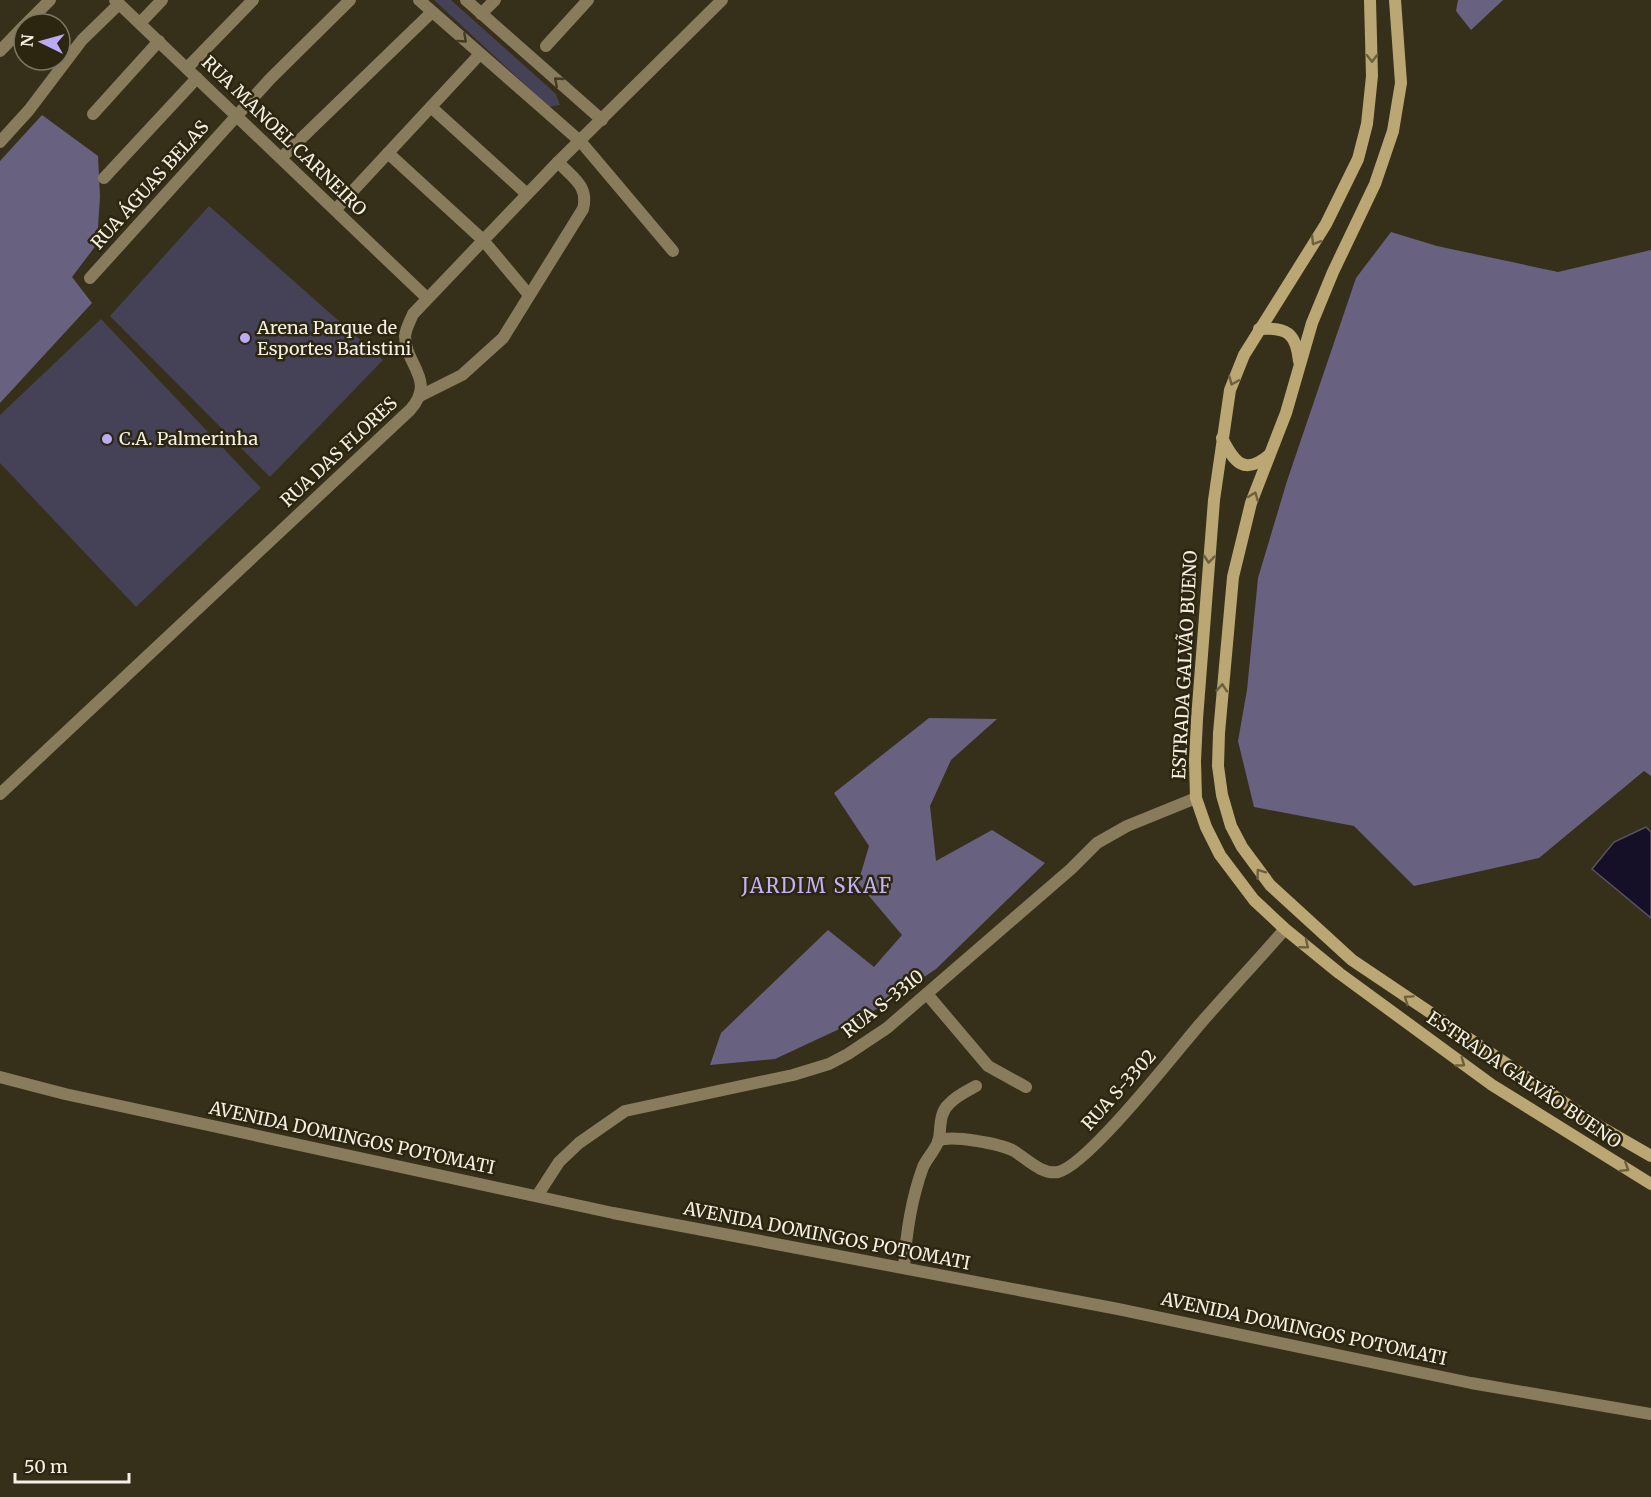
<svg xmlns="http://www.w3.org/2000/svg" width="1651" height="1497" viewBox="0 0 1651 1497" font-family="Merriweather,serif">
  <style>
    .green { fill: #454156 }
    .forest { fill: #686280 }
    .water { fill: #160f28; stroke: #595260; stroke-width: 1.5 }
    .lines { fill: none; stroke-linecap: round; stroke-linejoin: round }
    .minor { stroke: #887c5c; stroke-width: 12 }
    .tertiary { stroke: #887c5c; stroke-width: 12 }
    .secondary { stroke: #baa773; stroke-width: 12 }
    .oneway { stroke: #433b23 }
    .oneway2 { stroke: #6c603d }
    .poi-dot { fill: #bbaaf6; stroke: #2c2510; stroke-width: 2 }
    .labels { text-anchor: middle; stroke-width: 5; stroke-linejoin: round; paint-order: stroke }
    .street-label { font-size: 18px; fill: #f4f0e3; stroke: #2c2510 }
    .poi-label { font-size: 18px; fill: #f4f0e3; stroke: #2c2510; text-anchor: start }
    .neighbourhood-label { font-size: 20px; letter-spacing: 1.5px; fill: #c2b2f9; stroke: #2c2510 }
  </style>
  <rect width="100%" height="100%" fill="#362f19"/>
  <!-- green -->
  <g class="green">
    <polygon points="434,0 451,0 556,94 560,105 549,107"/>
    <polygon points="209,206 383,360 270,477 110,316"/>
    <polygon points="101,319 261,488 136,607 0,463 0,415"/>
  </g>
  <!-- forest -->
  <g class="forest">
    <polygon points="1458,0 1503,0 1471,30 1456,11"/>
    <polygon points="42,115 98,156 100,196 97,244 72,277 92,303 0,403 0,161"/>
    <polygon points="1391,232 1437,246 1558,272 1651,250 1651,776 1644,771 1539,858 1414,886 1354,826 1254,807 1238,741 1247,690 1258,578 1287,481 1356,278"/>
    <polygon points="929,718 997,719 951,760 930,806 936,861 992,830 1045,863 936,969 863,1018 775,1059 710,1065 721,1033 828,930 874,967 902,935 858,883 869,846 834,793"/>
  </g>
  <!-- water -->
  <polygon class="water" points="1646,827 1651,832 1651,918 1592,869 1614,842"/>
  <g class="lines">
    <!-- minor -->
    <g class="minor">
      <polyline points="115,0 427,298"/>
      <polyline points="419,0 581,142 673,251"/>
      <polyline points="466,0 602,120"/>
      <polyline points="481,14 495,0"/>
      <polyline points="140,23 162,0"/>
      <polyline points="26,24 50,0"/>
      <polyline points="546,46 588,0"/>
      <polyline points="0,51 24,26"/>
      <polyline points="187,68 253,0"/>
      <polyline points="431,107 527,194"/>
      <polyline points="93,114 159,41"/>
      <polyline points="0,142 29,110 82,40 119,4"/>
      <polyline points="388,153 483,240 529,295"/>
      <polyline points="281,158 432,12"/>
      <polyline points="104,178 197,78"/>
      <polyline points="336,209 480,54"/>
      <polyline points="90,278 270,79 350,0"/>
      <path d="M 420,396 L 462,375 L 503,338 L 583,209 C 589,186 573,178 558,162"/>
      <path d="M 0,794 L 410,410 C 437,380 405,365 405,336 C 406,328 410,321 413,314 L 558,162 L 722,0"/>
      <polyline points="927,994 988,1066 1026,1087"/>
      <path d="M 938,1141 C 950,1134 1001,1144 1014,1151 C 1027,1159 1042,1175 1058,1172 C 1087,1166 1176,1052 1200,1024 C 1228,992 1257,961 1285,929"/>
      <polyline points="537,1196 559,1162 579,1143 625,1111 793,1075 829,1064 848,1054 887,1028 1071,869 1097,843 1127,826 1196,798"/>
      <path d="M 904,1268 C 906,1233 911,1200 923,1167 C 927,1158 937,1148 939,1139 C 941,1127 939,1113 949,1104 C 956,1096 967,1091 976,1086"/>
    </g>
    <!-- tertiary -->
    <polyline class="tertiary" points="0,1077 65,1094 613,1213 1118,1309 1471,1383 1651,1414"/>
    <!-- secondary -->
    <g class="secondary">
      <polyline points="1370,0 1372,76 1367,124 1358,159 1326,224 1244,355 1230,390 1214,500 1197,719 1195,761 1196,798 1206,827 1220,855 1254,900 1285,929 1339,973 1492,1085 1651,1184"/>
      <polyline points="1395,0 1401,83 1393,131 1375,184 1333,272 1312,323 1286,413 1251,503 1233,577 1219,733 1218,766 1222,795 1231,826 1242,847 1270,885 1352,960 1599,1126 1651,1156"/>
      <path d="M 1259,329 C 1287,327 1296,333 1299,361"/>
      <path d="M 1222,438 C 1234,462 1244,476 1269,455"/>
    </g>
  </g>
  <!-- one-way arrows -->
  <defs><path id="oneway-chevron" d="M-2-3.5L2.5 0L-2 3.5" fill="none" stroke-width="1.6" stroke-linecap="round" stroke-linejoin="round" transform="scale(1.5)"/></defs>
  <g class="oneway">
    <use href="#oneway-chevron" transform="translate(463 39) rotate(42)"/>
    <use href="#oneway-chevron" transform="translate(558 81) rotate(-139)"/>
  </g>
  <g class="oneway2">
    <use href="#oneway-chevron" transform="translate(1372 58) rotate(89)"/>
    <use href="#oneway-chevron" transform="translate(1315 241) rotate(122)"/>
    <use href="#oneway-chevron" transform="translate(1233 381) rotate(112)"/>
    <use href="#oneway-chevron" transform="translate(1254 496) rotate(-69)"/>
    <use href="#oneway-chevron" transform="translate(1209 559) rotate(95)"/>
    <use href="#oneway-chevron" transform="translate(1222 688) rotate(-86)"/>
    <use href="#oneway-chevron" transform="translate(1260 873) rotate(-126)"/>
    <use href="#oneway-chevron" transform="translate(1305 945) rotate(39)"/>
    <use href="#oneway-chevron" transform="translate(1408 999) rotate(-146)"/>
    <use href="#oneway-chevron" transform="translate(1461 1063) rotate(36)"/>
    <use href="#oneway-chevron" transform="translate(1625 1168) rotate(32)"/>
  </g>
  <!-- markers -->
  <g class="poi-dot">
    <circle cx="245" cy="338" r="6"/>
    <circle cx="107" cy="439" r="6"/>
  </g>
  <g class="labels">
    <!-- street labels -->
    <g class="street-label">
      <text transform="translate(284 136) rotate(44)" y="6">RUA MANOEL CARNEIRO</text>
      <text transform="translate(150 185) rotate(-48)" y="6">RUA ÁGUAS BELAS</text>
      <text transform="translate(339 452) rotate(-43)" y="6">RUA DAS FLORES</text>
      <text transform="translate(1185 665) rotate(-87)" y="6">ESTRADA GALVÃO BUENO</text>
      <text transform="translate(883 1004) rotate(-38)" y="6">RUA S-3310</text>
      <text transform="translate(1524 1080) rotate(34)" y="6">ESTRADA GALVÃO BUENO</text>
      <text transform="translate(1119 1090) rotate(-48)" y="6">RUA S-3302</text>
      <text transform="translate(352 1138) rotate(12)" y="6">AVENIDA DOMINGOS POTOMATI</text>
      <text transform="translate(827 1236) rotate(11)" y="6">AVENIDA DOMINGOS POTOMATI</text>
      <text transform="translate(1304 1329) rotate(12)" y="6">AVENIDA DOMINGOS POTOMATI</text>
    </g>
    <!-- poi labels -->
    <g class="poi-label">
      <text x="257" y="334">Arena Parque de<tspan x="257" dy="21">Esportes Batistini</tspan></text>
      <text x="119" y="445">C.A. Palmerinha</text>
    </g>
    <!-- neighbourhood labels -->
    <g class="neighbourhood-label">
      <text x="817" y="893">JARDIM SKAF</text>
    </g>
  </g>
  <!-- north arrow -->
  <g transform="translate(42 42) rotate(275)"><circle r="28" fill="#2c2510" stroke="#7c7664" stroke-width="1.5"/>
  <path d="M0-4.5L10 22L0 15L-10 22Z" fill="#bbaaf6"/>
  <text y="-9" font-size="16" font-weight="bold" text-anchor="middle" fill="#f4f0e3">N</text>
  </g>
  <!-- scale -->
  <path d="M15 1473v9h114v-9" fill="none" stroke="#f4f0e3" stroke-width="3"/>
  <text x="24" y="1473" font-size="18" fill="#f4f0e3" stroke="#2c2510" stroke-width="4.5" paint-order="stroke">50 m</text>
</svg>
